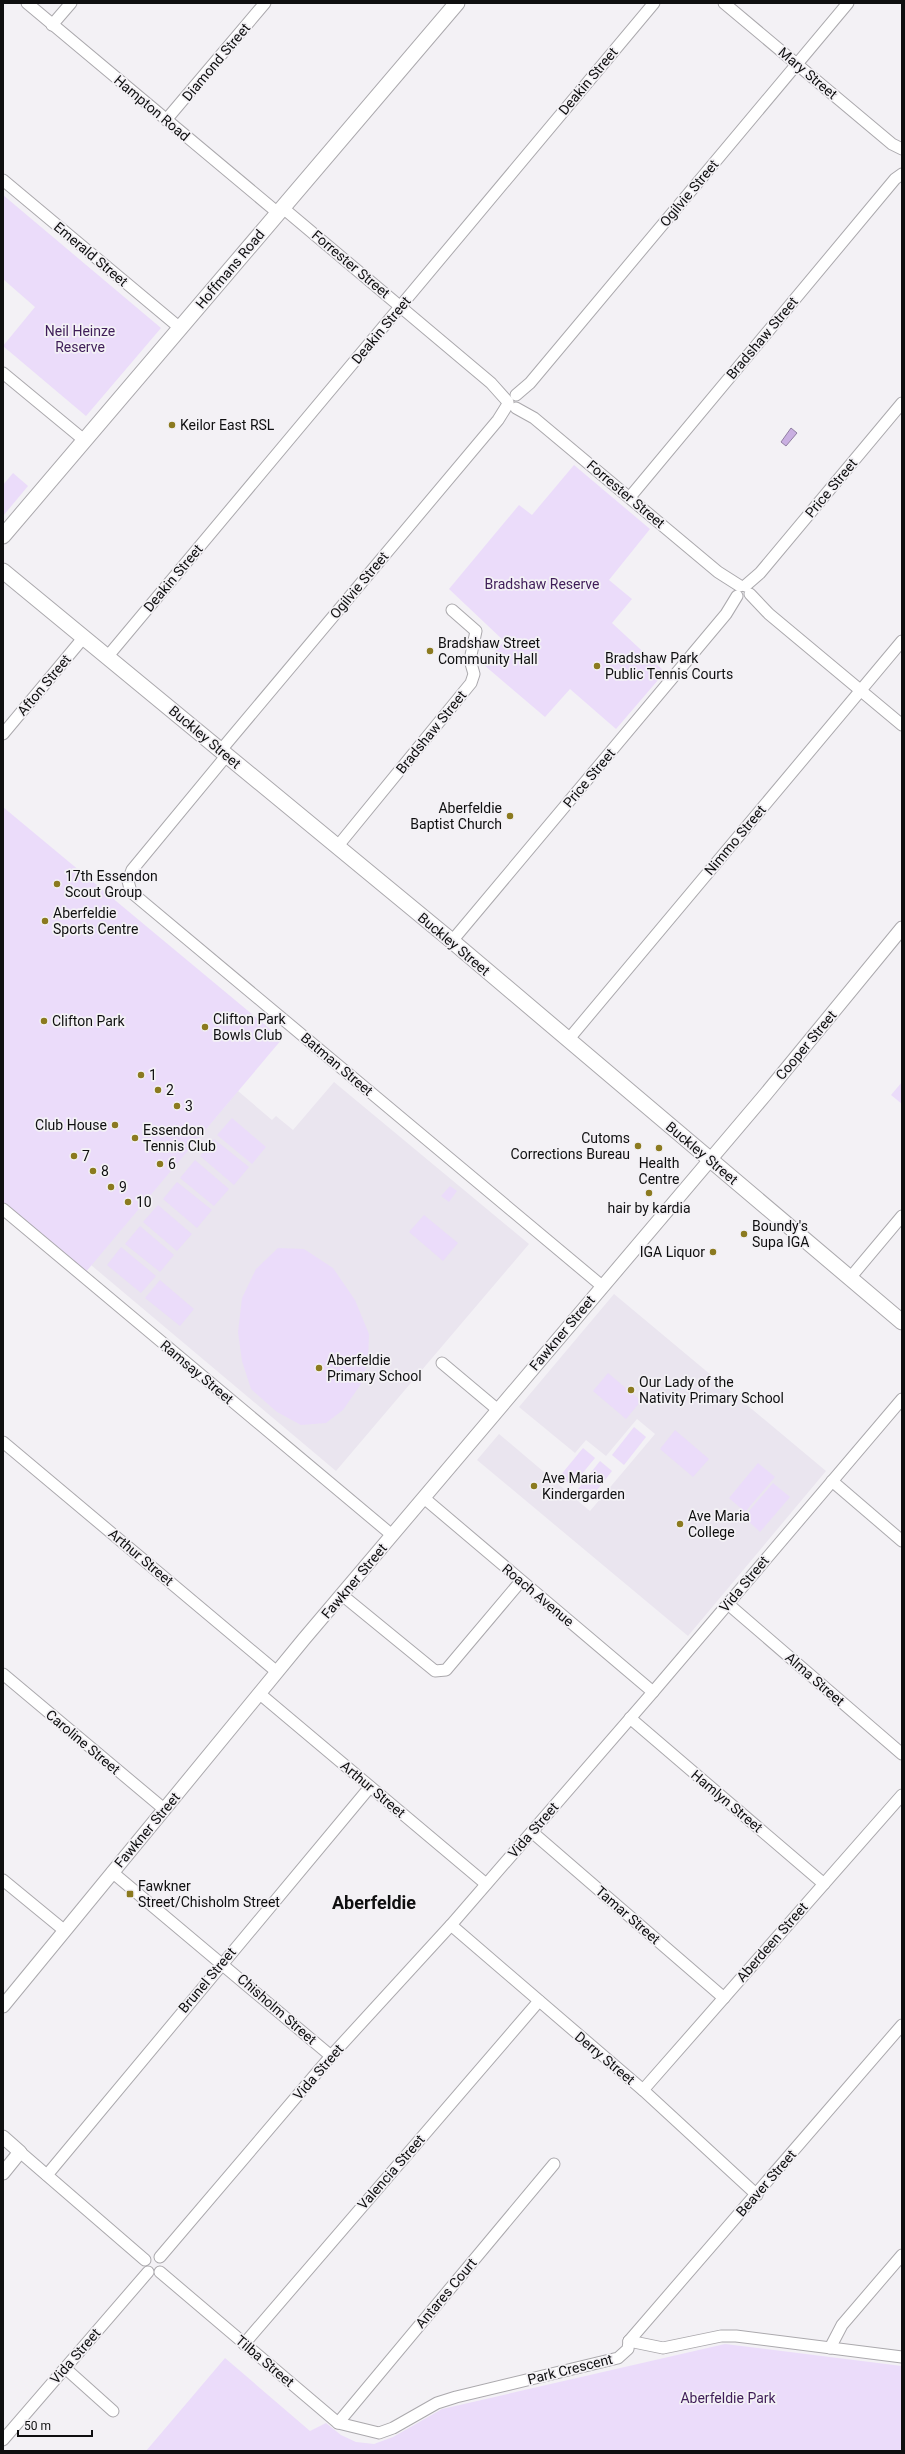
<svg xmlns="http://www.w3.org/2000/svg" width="905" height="2454" viewBox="0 0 905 2454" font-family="Roboto,sans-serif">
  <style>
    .built { fill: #eae5ef }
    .green { fill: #ebdcfa }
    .water { fill: #c9afe1; stroke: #917fa2 }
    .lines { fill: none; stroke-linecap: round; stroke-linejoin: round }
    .minor-casing { stroke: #aba9ad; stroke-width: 13 }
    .tertiary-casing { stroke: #aba9ad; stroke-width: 15 }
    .secondary-casing { stroke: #aba9ad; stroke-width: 17 }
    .minor { stroke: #fff; stroke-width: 11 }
    .tertiary { stroke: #fff; stroke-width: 13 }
    .secondary { stroke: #fff; stroke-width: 15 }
    .poi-dot { fill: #8b7a1f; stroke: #f3f1f5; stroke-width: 1.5 }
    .labels { text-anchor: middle; stroke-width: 3.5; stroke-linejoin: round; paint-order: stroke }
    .street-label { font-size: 14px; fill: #0f0f10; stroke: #f3f1f5 }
    .park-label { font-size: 14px; fill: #3f1d58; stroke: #f3f1f5 }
    .poi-label { font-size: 14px; fill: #0f0f10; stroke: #f3f1f5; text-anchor: start }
    .district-label { font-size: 18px; font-weight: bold; fill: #0f0f10; stroke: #f3f1f5 }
  </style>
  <rect width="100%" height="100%" fill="#f3f1f5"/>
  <!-- built -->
  <g class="built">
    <polygon points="334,1082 529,1244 336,1471 91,1265 238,1091 272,1120 276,1116 293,1130"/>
    <polygon points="614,1294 826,1471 688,1636 477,1460 499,1434 590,1511 655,1434 637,1419 606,1456 586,1440 575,1453 519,1407"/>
  </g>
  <!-- green -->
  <g class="green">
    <polygon points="3,195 161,328 86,416 3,346 35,307 3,279"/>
    <polygon points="574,465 650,529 609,580 632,599 612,623 665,672 616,729 570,689 545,717 484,665 504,641 449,589 519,505 532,515"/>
    <polygon points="13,473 28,486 3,516 3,485"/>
    <polygon points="3,807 282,1039 85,1273 3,1202"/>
    <polygon points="902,1082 902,1104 891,1095"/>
    <polygon points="232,1118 266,1147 252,1164 217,1135"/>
    <polygon points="214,1139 249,1167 234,1185 200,1156"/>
    <polygon points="195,1160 229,1189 214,1206 180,1178"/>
    <polygon points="177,1182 212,1210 197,1228 163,1199"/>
    <polygon points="450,1186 457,1191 449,1202 441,1196"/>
    <polygon points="158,1205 192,1234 177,1251 143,1222"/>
    <polygon points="424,1215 458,1243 443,1261 409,1232"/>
    <polygon points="140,1226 174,1255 160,1272 125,1244"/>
    <polygon points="121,1247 156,1276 141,1293 107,1265"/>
    <polygon points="278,1248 304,1249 333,1268 355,1300 369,1334 368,1361 361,1384 343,1410 326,1423 301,1425 277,1412 251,1389 242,1361 238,1332 242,1298 256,1269"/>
    <polygon points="160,1280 194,1309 180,1326 145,1298"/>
    <polygon points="608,1373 641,1401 626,1419 593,1391"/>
    <polygon points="634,1427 646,1437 624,1465 612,1455"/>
    <polygon points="675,1430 709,1459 693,1477 660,1449"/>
    <polygon points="583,1448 595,1458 572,1486 560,1476"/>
    <polygon points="600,1461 612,1471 590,1499 578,1489"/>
    <polygon points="758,1463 775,1477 745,1512 729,1498"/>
    <polygon points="773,1483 790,1497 760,1532 744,1517"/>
    <polygon points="725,2344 902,2366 902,2451 146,2451 225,2358 310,2431 326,2423 341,2435 356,2442 374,2444 393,2437 442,2409"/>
  </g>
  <!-- water -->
  <polygon class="water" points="791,428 797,433 786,446 781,442"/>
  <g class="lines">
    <!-- minor casing -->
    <g class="minor-casing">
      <g id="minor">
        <polyline points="27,3 278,213"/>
        <polyline points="724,3 892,144 902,149"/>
        <polyline points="52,25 71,3"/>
        <polyline points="166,120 265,3"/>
        <polyline points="3,180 180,328"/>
        <polyline points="283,208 491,383 508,402"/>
        <polyline points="3,373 84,440"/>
        <polyline points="516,395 530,383 848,3"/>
        <polyline points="516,408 534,418 718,572 740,586"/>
        <polyline points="630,497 895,179 902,174"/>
        <polyline points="745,586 760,573 902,403"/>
        <polyline points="750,594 769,614 902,725"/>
        <polyline points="108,656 654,3"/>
        <polyline points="3,734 84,637"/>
        <polyline points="221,750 498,420 508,404"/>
        <polyline points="227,755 132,870 128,881 131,892 602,1286"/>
        <polyline points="337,847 471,683 474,674 470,660 476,631 452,610"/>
        <polyline points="452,941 726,614 737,596"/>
        <polyline points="568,1040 902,641"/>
        <polyline points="3,1209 392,1535"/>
        <polyline points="850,1278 902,1216"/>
        <polyline points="442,1363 498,1410"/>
        <polyline points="3,1442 277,1672"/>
        <polyline points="832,1481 902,1541"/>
        <polyline points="424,1498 653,1692"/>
        <polyline points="342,1595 435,1671 446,1670 521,1581"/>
        <polyline points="728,1604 902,1754"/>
        <polyline points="3,1674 164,1809"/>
        <polyline points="260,1694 486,1884"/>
        <polyline points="630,1718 824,1884"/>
        <polyline points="532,1832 724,1998"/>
        <polyline points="112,1872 331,2056"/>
        <polyline points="3,1880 65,1931"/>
        <polyline points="451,1925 643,2090 757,2195"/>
        <polyline points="643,2090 902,1795"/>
        <polyline points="20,2152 145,2260"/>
        <polyline points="47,2175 370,1787"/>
        <polyline points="160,2257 331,2056 451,1925 653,1692 902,1399"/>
        <polyline points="160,2272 338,2423 379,2433 393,2428 437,2403 456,2397 618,2358 628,2349 629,2341"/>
        <polyline points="629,2341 902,2025"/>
        <polyline points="629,2341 663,2348 721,2336 736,2336 902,2357"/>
        <polyline points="244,2344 539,2001"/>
        <polyline points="830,2348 842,2325 902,2255"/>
        <polyline points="65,2368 113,2411"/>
        <polyline points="338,2423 554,2164"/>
        <polyline points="3,2440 148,2272"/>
      </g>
    </g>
    <!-- tertiary casing -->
    <g class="tertiary-casing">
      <g id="tertiary">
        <polyline points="3,2006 304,1639 765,1095 902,928"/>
        <polyline points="3,2137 20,2152 3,2173"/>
      </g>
    </g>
    <!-- secondary casing -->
    <g class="secondary-casing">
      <g id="secondary">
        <polyline points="3,536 457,3"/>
        <polyline points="3,571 452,941 902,1322"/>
      </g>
    </g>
    <!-- minor -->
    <use href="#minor" class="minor"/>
    <!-- tertiary -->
    <use href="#tertiary" class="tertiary"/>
    <!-- secondary -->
    <use href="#secondary" class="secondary"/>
  </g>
  <!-- markers -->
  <g class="poi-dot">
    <circle cx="172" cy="425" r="4"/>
    <circle cx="430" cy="651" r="4"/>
    <circle cx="597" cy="666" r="4"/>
    <circle cx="510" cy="816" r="4"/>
    <circle cx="57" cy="884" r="4"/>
    <circle cx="45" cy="921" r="4"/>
    <circle cx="44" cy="1021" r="4"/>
    <circle cx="205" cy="1027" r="4"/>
    <circle cx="141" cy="1075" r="4"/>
    <circle cx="158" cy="1090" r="4"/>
    <circle cx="177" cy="1106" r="4"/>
    <circle cx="115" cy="1125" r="4"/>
    <circle cx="135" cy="1138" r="4"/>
    <circle cx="638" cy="1146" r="4"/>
    <circle cx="659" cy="1148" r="4"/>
    <circle cx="74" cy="1156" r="4"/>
    <circle cx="160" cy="1164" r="4"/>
    <circle cx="93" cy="1171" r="4"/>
    <circle cx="111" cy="1187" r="4"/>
    <circle cx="649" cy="1193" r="4"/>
    <circle cx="128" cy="1202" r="4"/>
    <circle cx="744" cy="1234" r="4"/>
    <circle cx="713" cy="1252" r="4"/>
    <circle cx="319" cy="1368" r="4"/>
    <circle cx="631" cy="1390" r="4"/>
    <circle cx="534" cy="1486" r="4"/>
    <circle cx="680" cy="1524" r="4"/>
    <rect x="126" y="1890" width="8" height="8" rx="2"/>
  </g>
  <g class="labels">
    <!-- street labels -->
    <g class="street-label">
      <text transform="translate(216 62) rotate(-50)" y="5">Diamond Street</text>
      <text transform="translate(808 73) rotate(40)" y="5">Mary Street</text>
      <text transform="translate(588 81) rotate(-50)" y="5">Deakin Street</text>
      <text transform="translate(152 108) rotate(40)" y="5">Hampton Road</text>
      <text transform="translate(689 193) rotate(-50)" y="5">Ogilvie Street</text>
      <text transform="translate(91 254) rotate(40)" y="5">Emerald Street</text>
      <text transform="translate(351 264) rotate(40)" y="5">Forrester Street</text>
      <text transform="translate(230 269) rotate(-50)" y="5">Hoffmans Road</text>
      <text transform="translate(381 330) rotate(-50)" y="5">Deakin Street</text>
      <text transform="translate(762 338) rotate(-50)" y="5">Bradshaw Street</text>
      <text transform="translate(831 488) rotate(-50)" y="5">Price Street</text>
      <text transform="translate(626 494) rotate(40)" y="5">Forrester Street</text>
      <text transform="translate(173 578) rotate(-50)" y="5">Deakin Street</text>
      <text transform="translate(359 585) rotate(-50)" y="5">Ogilvie Street</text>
      <text transform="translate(44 685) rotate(-50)" y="5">Afton Street</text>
      <text transform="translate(431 732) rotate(-51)" y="5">Bradshaw Street</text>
      <text transform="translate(205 737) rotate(40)" y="5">Buckley Street</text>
      <text transform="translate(589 778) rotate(-50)" y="5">Price Street</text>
      <text transform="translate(735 840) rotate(-50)" y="5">Nimmo Street</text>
      <text transform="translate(454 944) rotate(40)" y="5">Buckley Street</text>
      <text transform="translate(806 1045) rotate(-50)" y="5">Cooper Street</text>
      <text transform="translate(337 1064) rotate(40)" y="5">Batman Street</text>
      <text transform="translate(702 1153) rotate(40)" y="5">Buckley Street</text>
      <text transform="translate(562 1333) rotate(-50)" y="5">Fawkner Street</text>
      <text transform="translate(197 1372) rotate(40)" y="5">Ramsay Street</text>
      <text transform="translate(141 1557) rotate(40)" y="5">Arthur Street</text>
      <text transform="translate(354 1581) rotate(-50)" y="5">Fawkner Street</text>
      <text transform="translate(744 1584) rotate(-50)" y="5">Vida Street</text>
      <text transform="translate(538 1595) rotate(40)" y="5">Roach Avenue</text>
      <text transform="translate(815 1679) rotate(41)" y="5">Alma Street</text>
      <text transform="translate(83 1742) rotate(40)" y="5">Caroline Street</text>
      <text transform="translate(373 1789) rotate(40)" y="5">Arthur Street</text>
      <text transform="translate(727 1801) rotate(40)" y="5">Hamlyn Street</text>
      <text transform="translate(147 1830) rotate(-50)" y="5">Fawkner Street</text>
      <text transform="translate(533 1830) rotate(-49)" y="5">Vida Street</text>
      <text transform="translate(628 1915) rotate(41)" y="5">Tamar Street</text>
      <text transform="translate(772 1942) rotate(-49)" y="5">Aberdeen Street</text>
      <text transform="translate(207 1980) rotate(-50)" y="5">Brunel Street</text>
      <text transform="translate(277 2009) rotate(41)" y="5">Chisholm Street</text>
      <text transform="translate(605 2058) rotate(40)" y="5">Derry Street</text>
      <text transform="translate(318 2072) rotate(-49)" y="5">Vida Street</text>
      <text transform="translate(391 2172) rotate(-49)" y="5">Valencia Street</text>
      <text transform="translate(766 2183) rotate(-49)" y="5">Beaver Street</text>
      <text transform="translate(446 2293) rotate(-50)" y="5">Antares Court</text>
      <text transform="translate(75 2356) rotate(-49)" y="5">Vida Street</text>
      <text transform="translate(265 2361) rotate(40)" y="5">Tilba Street</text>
      <text transform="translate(570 2369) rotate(-14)" y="5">Park Crescent</text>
    </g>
    <!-- park labels -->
    <g class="park-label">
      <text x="80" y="336">Neil Heinze<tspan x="80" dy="16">Reserve</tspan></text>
      <text x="542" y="589">Bradshaw Reserve</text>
      <text x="728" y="2403">Aberfeldie Park</text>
    </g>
    <!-- poi labels -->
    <g class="poi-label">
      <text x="180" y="430">Keilor East RSL</text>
      <text x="438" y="648">Bradshaw Street<tspan x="438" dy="16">Community Hall</tspan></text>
      <text x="605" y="663">Bradshaw Park<tspan x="605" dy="16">Public Tennis Courts</tspan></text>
      <text x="502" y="813" text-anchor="end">Aberfeldie<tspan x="502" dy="16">Baptist Church</tspan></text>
      <text x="65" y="881">17th Essendon<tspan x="65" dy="16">Scout Group</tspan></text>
      <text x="53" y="918">Aberfeldie<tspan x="53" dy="16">Sports Centre</tspan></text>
      <text x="213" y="1024">Clifton Park<tspan x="213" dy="16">Bowls Club</tspan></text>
      <text x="52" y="1026">Clifton Park</text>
      <text x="149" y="1080">1</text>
      <text x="166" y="1095">2</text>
      <text x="185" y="1111">3</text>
      <text x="107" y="1130" text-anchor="end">Club House</text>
      <text x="143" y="1135">Essendon<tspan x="143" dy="16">Tennis Club</tspan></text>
      <text x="630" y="1143" text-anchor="end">Cutoms<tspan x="630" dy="16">Corrections Bureau</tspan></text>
      <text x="82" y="1161">7</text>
      <text x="659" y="1168" text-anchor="middle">Health<tspan x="659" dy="16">Centre</tspan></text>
      <text x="168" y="1169">6</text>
      <text x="101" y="1176">8</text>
      <text x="119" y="1192">9</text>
      <text x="136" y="1207">10</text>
      <text x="649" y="1213" text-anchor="middle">hair by kardia</text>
      <text x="752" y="1231">Boundy's<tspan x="752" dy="16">Supa IGA</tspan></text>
      <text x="705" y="1257" text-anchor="end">IGA Liquor</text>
      <text x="327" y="1365">Aberfeldie<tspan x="327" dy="16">Primary School</tspan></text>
      <text x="639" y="1387">Our Lady of the<tspan x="639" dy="16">Nativity Primary School</tspan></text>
      <text x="542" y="1483">Ave Maria<tspan x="542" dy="16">Kindergarden</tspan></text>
      <text x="688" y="1521">Ave Maria<tspan x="688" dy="16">College</tspan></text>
      <text x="138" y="1891">Fawkner<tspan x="138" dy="16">Street/Chisholm Street</tspan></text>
    </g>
    <!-- district labels -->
    <g class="district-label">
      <text x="374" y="1909">Aberfeldie</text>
    </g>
  </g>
  <!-- border -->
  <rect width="905" height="2454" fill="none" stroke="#0f0f10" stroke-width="8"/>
  <!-- scale -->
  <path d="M18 2430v6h74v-6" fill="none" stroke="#0f0f10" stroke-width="2"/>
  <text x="24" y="2430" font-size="12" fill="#0f0f10" stroke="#f3f1f5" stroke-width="3" paint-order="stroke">50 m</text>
</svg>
